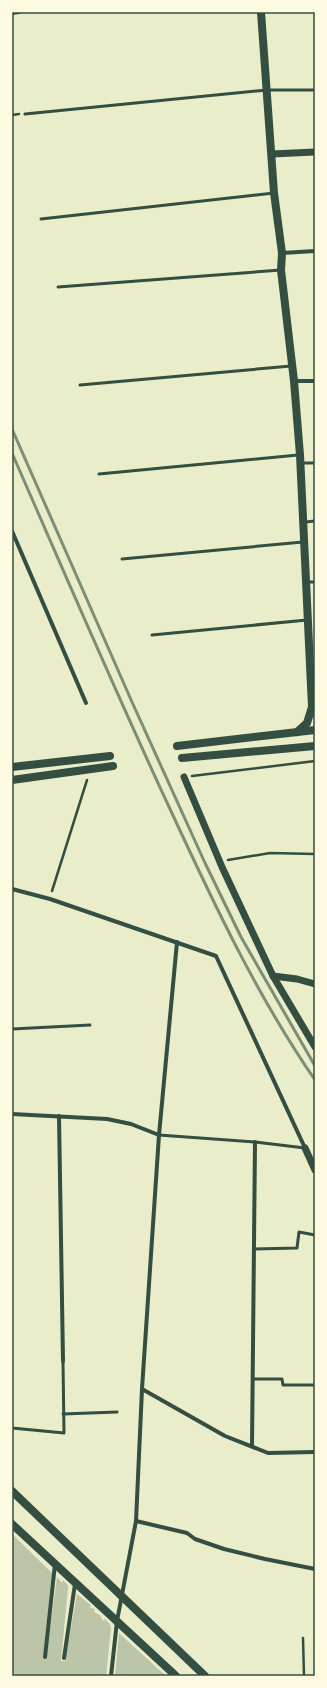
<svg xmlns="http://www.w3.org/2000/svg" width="327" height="1688" viewBox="0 0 327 1688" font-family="Signika,sans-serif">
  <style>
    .building { fill: #bcc5a7 }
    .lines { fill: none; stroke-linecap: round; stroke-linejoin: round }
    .path { stroke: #344e41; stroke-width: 2.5 }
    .service { stroke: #344e41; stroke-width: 3 }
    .minor { stroke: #344e41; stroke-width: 4 }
    .tertiary { stroke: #344e41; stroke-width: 7 }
    .secondary { stroke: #344e41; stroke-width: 8 }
    .rail { stroke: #7c8e77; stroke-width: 3 }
    .neatline { fill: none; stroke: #344e41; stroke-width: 1.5 }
  </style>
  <rect width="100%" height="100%" fill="#e9edc9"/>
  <!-- building -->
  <g class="building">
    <polygon points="12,1534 52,1573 43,1658 46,1659 57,1577 62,1583 63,1580 68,1585 68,1588 61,1661 65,1661 77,1594 91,1605 90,1608 95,1609 94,1612 100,1615 103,1621 105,1619 110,1624 111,1628 106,1676 12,1676"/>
    <polygon points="119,1633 157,1668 166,1676 115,1676"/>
  </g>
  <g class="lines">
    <!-- path -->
    <g class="path">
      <polyline points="12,115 19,114"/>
      <polyline points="192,776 315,761"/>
      <polyline points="228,860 270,853 315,854"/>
      <polyline points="52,891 87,780"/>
      <polyline points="303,1638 304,1676"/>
    </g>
    <!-- service -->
    <g class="service">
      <polyline points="25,114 267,90 315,90"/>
      <polyline points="41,219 274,193"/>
      <polyline points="58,287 281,270"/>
      <polyline points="80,385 291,366"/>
      <polyline points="301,463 315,463"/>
      <polyline points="99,474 298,455"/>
      <polyline points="305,522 315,521"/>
      <polyline points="122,559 303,542"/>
      <polyline points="307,582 315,582"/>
      <polyline points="152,635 307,620"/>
      <polyline points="12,1029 90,1025"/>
      <polyline points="159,1135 255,1142 305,1148"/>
      <polyline points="254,1249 297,1248 299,1232 315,1235"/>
      <polyline points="253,1379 282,1379 283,1385 315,1385"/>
      <polyline points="63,1414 117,1412"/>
      <polyline points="12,1428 64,1433 63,1361"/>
    </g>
    <!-- minor -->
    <g class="minor">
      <polyline points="12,13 19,12"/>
      <polyline points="282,253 315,251"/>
      <polyline points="294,381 315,381"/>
      <polyline points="12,531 86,703"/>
      <polyline points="12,889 50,899 216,956 305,1148"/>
      <polyline points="12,1114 107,1119 131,1124 159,1135"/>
      <polyline points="59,1116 63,1361"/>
      <polyline points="142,1389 225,1436 268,1453 315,1452"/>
      <polyline points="252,1446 255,1142"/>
      <polyline points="136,1521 187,1533 195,1539 224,1549 265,1559 315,1569"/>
      <polyline points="45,1657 55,1564"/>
      <polyline points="64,1658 75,1584"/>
      <polyline points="111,1676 117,1621 136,1521 142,1389 159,1135 177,942"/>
    </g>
    <!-- tertiary -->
    <g class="tertiary">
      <polyline points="272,154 315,152"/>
      <polyline points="184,777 222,867 273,976 315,1047"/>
      <polyline points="273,976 297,979 315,984"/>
      <polyline points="305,1148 315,1170"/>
    </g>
    <!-- secondary -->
    <g class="secondary">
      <polyline points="261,12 274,193 282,253 281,270 294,381 300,455 312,707 307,723 297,732"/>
      <polyline points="177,746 315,730"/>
      <polyline points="182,758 315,746"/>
      <polyline points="12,767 110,756"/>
      <polyline points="12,780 113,766"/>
      <polyline points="12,1491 205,1676"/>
      <polyline points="12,1524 176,1676"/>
    </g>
    <!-- rail -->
    <g class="rail">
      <polyline points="12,429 132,702 205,863 241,937 315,1066"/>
      <path d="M 12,453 C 64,572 115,691 170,809 C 213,902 257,996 315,1080"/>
    </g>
  </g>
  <!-- border -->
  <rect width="327" height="1688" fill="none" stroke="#fefae0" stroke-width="26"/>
  <rect x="13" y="13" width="301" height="1662" class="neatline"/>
</svg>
